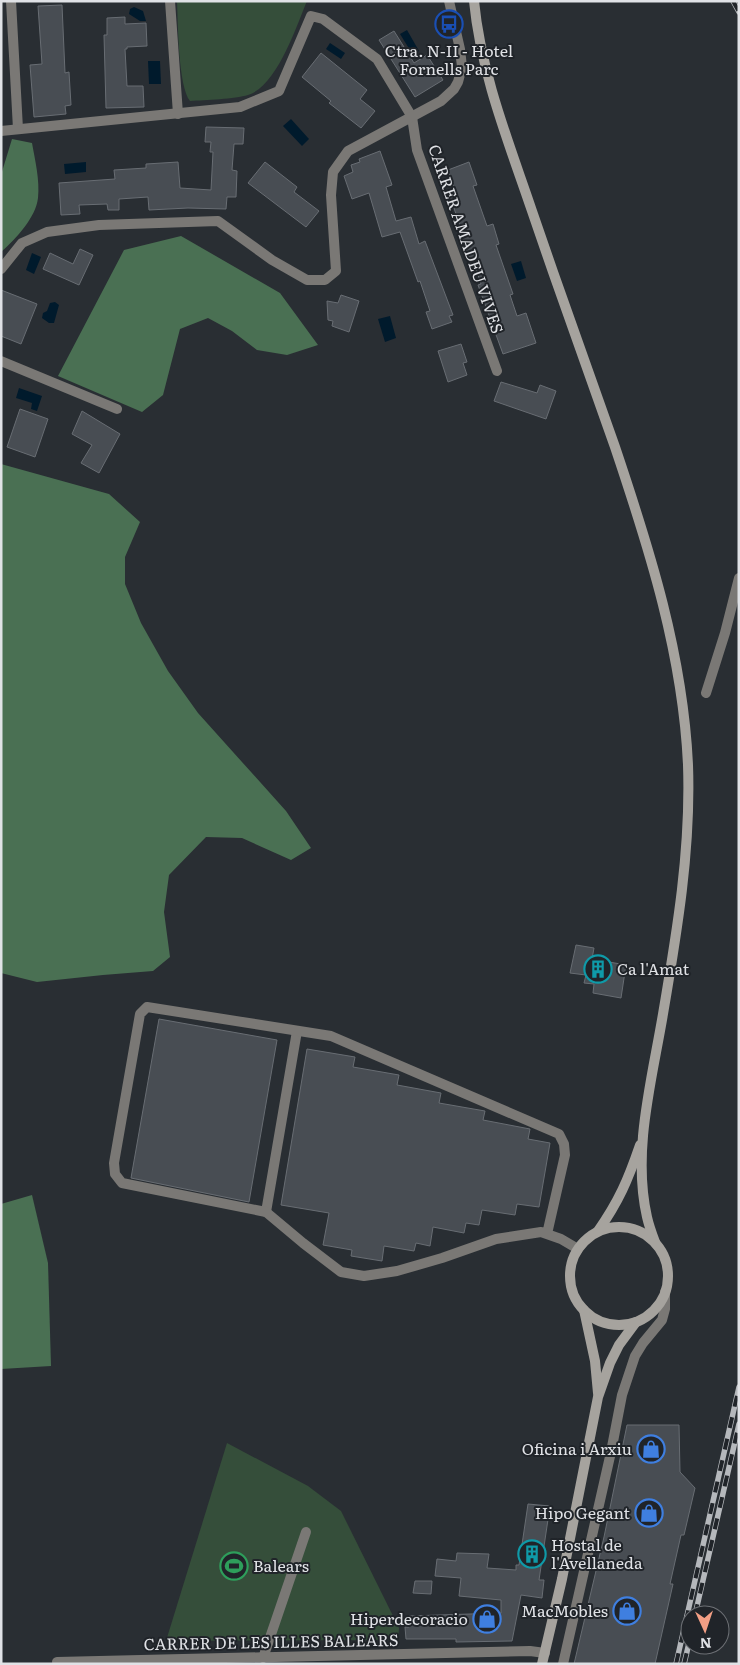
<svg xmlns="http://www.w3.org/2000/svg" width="740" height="1665" viewBox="0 0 740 1665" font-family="Literata,serif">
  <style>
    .green { fill: #354e3a }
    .forest { fill: #4a7053 }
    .water { fill: #001a2c }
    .building { fill: #484d53; stroke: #686d73 }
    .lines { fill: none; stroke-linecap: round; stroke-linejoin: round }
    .pedestrian { stroke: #7a7875; stroke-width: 10 }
    .minor { stroke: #7a7875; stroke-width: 10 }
    .secondary { stroke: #a6a39e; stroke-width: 10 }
    .rail-casing { stroke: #b5b8bc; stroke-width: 5.5 }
    .rail { stroke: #202429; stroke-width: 4; stroke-dasharray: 11; stroke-linecap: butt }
    .labels { text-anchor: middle; stroke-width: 4; stroke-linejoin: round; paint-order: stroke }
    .poi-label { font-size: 16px; fill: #e0e2e6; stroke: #202429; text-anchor: end }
    .street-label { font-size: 16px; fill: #e0e2e6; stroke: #202429 }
  </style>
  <rect width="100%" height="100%" fill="#292e33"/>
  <!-- green -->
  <g class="green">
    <path d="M 177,1 L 307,1 C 296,27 277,86 248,95 C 235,99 205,100 190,101 C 178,86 178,23 177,1 Z"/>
    <polygon points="227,1443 308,1486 341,1511 399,1628 398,1640 166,1641"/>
  </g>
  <!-- forest -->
  <g class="forest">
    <path d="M 12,139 L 32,143 C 35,160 40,180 38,198 C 36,217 16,239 1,252 L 1,175 Z"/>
    <polygon points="181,236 280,293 318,345 287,355 257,350 232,331 208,318 180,329 163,395 142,412 58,376 124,250"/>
    <polygon points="1,464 109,494 140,522 125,557 125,584 141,623 168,671 198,713 286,811 311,848 291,860 242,838 206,837 169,875 164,912 170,957 153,971 103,975 37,982 1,973"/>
    <polygon points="32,1195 48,1263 51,1366 1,1369 1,1204"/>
  </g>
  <!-- water -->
  <g class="water">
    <polygon points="134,7 143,11 146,21 140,21 129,14 130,9"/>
    <polygon points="407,30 419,51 413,55 400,34"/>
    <polygon points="330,43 345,53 341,59 326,49"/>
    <polygon points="148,61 160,61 161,84 149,84"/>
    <polygon points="291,119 309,139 302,146 283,126"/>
    <polygon points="86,162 86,172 65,174 64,164"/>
    <polygon points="32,253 41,257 34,274 26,270"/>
    <polygon points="521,261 526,278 517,281 511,264"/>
    <polygon points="55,302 59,305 54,323 49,323 42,318 43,313 47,311 50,303"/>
    <polygon points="390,316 396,338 385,342 378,319"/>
    <polygon points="19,388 42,396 37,411 31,409 32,403 16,398"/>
  </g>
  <!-- building -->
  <g class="building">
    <polygon points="62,5 65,73 69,72 71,105 65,106 66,114 34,117 30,65 42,64 38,6"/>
    <polygon points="125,17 125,24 146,23 147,46 127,47 127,49 125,49 127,86 143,86 144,107 106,108 104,35 107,35 107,18"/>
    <polygon points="394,31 414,63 427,55 443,80 415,97 379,40"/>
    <polygon points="321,53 367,90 360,99 375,111 361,128 329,103 331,101 302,77"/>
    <polygon points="206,127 244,128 243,144 234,144 232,170 237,171 236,197 227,197 226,209 188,208 149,210 148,197 119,199 119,210 108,210 107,204 79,205 80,214 61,215 59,183 115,179 114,170 146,168 146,164 178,162 180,188 211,190 213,152 210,152 211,142 205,142"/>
    <polygon points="380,151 392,185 386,187 396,221 411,217 419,244 425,241 453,315 449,316 452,322 432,329 426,312 430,311 420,281 418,282 400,232 382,237 369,193 352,199 344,176 353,172 351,165 360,162 359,159"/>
    <polygon points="265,162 297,187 294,192 319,211 306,227 248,183"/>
    <polygon points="469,162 477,185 473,186 487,226 493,224 499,244 496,245 513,294 510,295 517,316 526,313 536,343 503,354 478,285 481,284 474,263 471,264 461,235 463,234 449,194 456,192 448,170"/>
    <polygon points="80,249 93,255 79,285 43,269 50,253 73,264"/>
    <polygon points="1,290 37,304 21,344 1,336"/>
    <polygon points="341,295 359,301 349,332 332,326 333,321 328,320 327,301 338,303"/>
    <polygon points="461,344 467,362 463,363 467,375 448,382 438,351"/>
    <polygon points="501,382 537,393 540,385 556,391 546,419 494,401"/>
    <polygon points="20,409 48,419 35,457 7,447"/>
    <polygon points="82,411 120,434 99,473 81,463 92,445 72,434"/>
    <polygon points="576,945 594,948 592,959 626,965 621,998 593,993 594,984 584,983 586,975 570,973"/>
    <polygon points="159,1019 277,1040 249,1202 131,1178"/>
    <polygon points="307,1049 355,1057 353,1067 399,1075 397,1085 441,1093 439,1103 485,1111 483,1120 530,1129 528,1139 550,1143 539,1207 517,1204 515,1215 482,1210 479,1225 466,1223 464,1233 433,1227 430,1246 416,1243 414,1251 384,1246 382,1261 351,1256 352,1250 323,1245 329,1213 281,1205"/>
    <polygon points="627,1425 679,1425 680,1472 695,1488 684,1535 681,1535 670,1584 673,1584 655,1664 574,1664 604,1537"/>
    <polygon points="528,1504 550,1506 539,1580 544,1580 542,1598 521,1595 512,1641 456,1642 456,1639 406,1639 405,1627 409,1627 409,1616 501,1613 501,1600 459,1596 461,1578 435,1576 437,1559 456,1561 457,1553 489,1554 487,1568 516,1570 516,1565 519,1565"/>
    <polygon points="415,1581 432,1581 431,1594 413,1593"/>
  </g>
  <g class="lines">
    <!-- pedestrian -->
    <polyline class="pedestrian" points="263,1658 306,1532"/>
    <!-- minor -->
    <g class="minor">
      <polyline points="11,1 18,129"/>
      <polyline points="170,1 178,114"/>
      <polyline points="1,131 240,107 279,91 311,16 323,19 377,59 412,117 417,150 497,371"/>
      <polyline points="1,269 22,243 47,232 99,225 218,221 272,260 307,280 325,280 336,271 331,195 333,172 348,151 441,101 454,89 458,82 462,67 460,49 449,1"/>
      <polyline points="1,361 117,409"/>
      <polyline points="706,693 725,633 739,578"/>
      <polyline points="266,1212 297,1031"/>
      <polyline points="547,1234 565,1155 564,1144 559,1134 331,1036 147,1007 140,1014 114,1163 115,1174 122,1183 266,1212 303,1243 341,1272 364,1276 397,1271 442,1258 496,1239 541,1232 561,1239 578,1249"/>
      <polyline points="57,1662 530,1651 545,1653"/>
      <polyline points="563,1664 611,1452 622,1395 635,1356 643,1343 662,1320 665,1309 665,1292"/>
    </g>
    <!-- secondary -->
    <g class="secondary">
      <path d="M 474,1 C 481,74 509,143 532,211 C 559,290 587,369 615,447 C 650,551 683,655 688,765 C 691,849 677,932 663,1014 C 652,1080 632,1151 647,1217 C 649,1226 652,1234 655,1242"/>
      <circle cx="619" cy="1276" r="49"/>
      <path d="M 598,1231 C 619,1201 628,1180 640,1145"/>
      <polyline points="584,1310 595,1361 598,1393"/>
      <polyline points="542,1664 562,1579 598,1397 610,1363 619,1345 636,1322"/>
    </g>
    <!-- rail casing -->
    <g class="rail-casing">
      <g id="rail">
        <polyline points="733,1 739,12"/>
        <polyline points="695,1615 739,1424"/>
        <polyline points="676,1664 739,1387"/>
        <polyline points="684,1664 690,1639"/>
      </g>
    </g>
    <!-- rail -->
    <use href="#rail" class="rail"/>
  </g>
  <!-- icons -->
  <defs>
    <g id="bus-ring" transform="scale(1.4375)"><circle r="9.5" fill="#202429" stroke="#1a4fb4" stroke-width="1.5"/><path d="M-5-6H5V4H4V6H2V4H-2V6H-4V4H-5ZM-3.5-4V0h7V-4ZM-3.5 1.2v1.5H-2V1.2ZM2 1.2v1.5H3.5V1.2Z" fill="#1a4fb4"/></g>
    <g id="building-ring" transform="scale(1.4375)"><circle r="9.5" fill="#202429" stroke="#0f9aa8" stroke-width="1.5"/><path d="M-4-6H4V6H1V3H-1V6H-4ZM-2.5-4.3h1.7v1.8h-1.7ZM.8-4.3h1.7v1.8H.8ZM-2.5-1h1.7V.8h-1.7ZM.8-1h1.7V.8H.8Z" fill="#0f9aa8"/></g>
    <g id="shop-ring" transform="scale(1.4375)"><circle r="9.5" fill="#202429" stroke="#3f7fe0" stroke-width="1.5"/><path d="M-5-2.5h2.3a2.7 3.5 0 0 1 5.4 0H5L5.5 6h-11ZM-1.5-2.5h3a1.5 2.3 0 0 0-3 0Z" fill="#3f7fe0"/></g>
    <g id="stadium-ring" transform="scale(1.4375)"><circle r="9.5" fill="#202429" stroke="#2e9e5b" stroke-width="1.5"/><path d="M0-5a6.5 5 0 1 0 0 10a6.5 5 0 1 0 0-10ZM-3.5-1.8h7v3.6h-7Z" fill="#2e9e5b"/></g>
  </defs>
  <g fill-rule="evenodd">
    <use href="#bus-ring" x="449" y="24"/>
    <use href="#building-ring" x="598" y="969"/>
    <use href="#shop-ring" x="651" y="1449"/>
    <use href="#shop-ring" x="649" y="1513"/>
    <use href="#building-ring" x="532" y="1554"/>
    <use href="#stadium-ring" x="234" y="1566"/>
    <use href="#shop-ring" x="627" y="1611"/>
    <use href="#shop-ring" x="487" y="1619"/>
  </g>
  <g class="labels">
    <!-- poi labels -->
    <g class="poi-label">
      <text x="449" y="57" text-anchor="middle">Ctra. N-II - Hotel<tspan x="449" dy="18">Fornells Parc</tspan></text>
      <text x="617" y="975" text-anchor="start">Ca l'Amat</text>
      <text x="632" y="1455">Oficina i Arxiu</text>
      <text x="630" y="1519">Hipo Gegant</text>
      <text x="551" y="1551" text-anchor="start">Hostal de<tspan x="551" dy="18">l'Avellaneda</tspan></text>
      <text x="253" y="1572" text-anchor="start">Balears</text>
      <text x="608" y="1617">MacMobles</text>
      <text x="468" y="1625">Hiperdecoracio</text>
    </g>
    <!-- street labels -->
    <g class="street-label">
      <text transform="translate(466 239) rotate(71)" y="6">CARRER AMADEU VIVES</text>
      <text transform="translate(271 1642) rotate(-1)" y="6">CARRER DE LES ILLES BALEARS</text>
    </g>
  </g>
  <!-- border -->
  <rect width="740" height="1665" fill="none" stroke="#e0e2e6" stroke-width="5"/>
  <!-- north arrow -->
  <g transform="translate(705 1630) rotate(177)"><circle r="24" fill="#202429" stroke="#6d7075"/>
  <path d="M0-4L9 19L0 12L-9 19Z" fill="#f39f85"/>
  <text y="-8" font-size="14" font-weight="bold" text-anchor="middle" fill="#e0e2e6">N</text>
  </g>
</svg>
